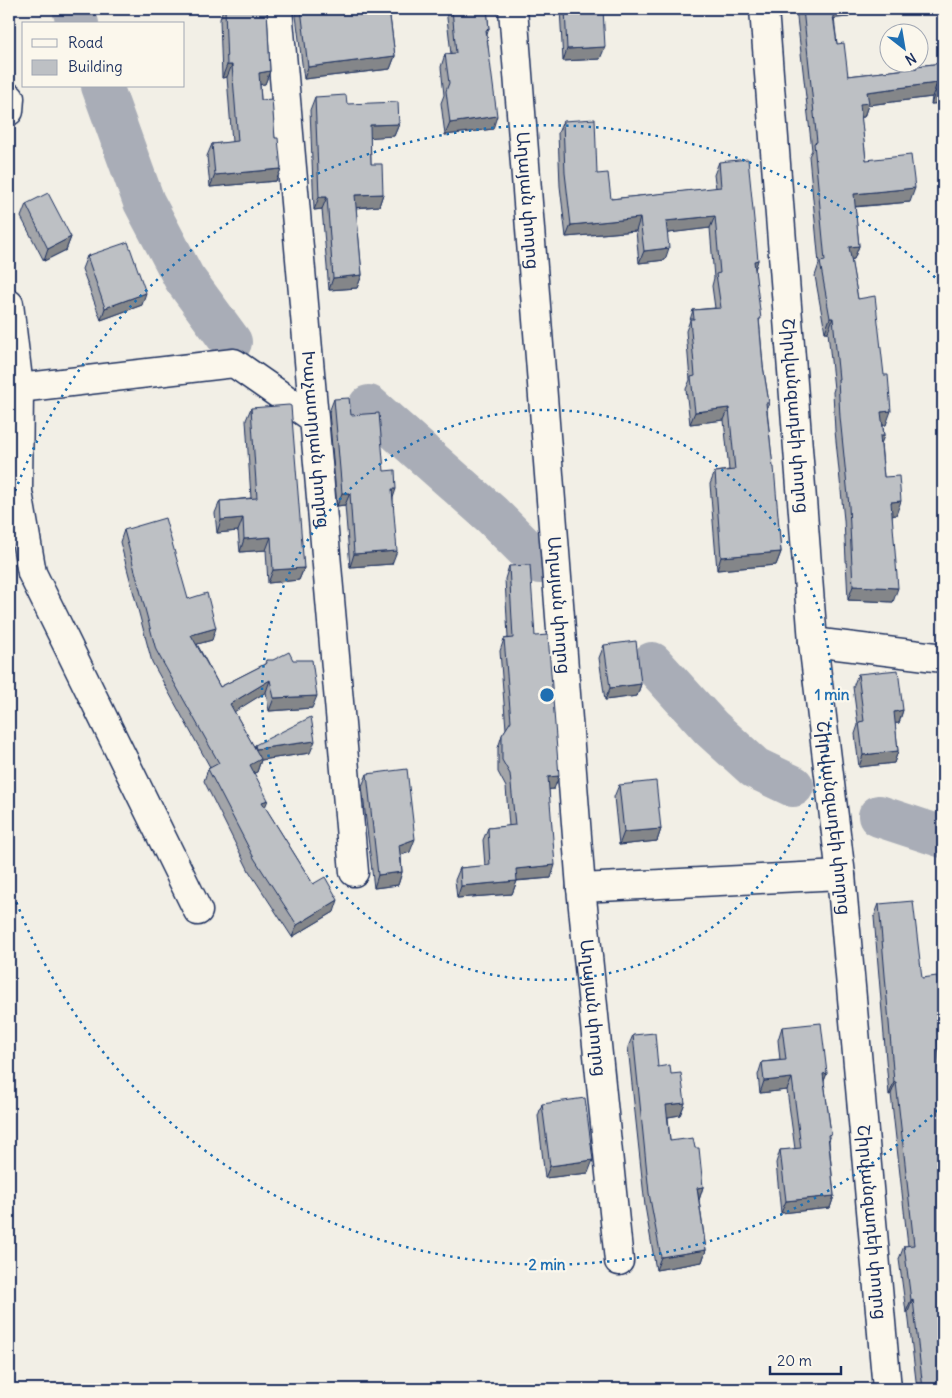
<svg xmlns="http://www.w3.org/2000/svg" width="952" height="1398" viewBox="0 0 952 1398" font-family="Delius,'Noto Sans Armenian',sans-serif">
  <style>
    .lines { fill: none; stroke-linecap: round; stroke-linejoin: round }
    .river { stroke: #a9adb7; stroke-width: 42 }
    .minor-casing { stroke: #1b2f5e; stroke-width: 31 }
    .minor { stroke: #fbf7ec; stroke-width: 28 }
    .wall { fill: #a3a5a9; stroke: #1b2f5e }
    .shaded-wall { fill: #848689; stroke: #1b2f5e }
    .building { fill: #bdc0c4; stroke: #1b2f5e }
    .ring { fill: none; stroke: #1f6fb2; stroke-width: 2.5; stroke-dasharray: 2.5 5 }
    .labels { text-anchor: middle; stroke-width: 4.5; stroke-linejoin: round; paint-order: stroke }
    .street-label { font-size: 18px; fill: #1b2f5e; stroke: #fbf7ec }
    .centre { fill: #1f6fb2; stroke: #fbf7ec; stroke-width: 2.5 }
    .ring-label { font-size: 15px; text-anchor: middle; font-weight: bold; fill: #1f6fb2; stroke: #fbf7ec; stroke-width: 4.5; stroke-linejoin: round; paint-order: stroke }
  </style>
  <rect width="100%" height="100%" fill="#f2efe6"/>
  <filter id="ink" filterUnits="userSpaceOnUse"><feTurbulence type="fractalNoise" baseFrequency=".02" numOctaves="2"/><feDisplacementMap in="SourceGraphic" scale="10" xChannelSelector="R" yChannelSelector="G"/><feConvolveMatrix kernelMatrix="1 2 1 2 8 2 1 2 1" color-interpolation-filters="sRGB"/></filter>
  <g filter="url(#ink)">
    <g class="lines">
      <!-- river -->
      <g class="river">
        <polyline points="73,9 78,24"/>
        <polyline points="102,86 144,202 184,278 231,342"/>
        <polyline points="369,406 492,515 540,563"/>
        <polyline points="652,663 711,728 755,768 793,786"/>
        <polyline points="879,816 943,837"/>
      </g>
      <!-- minor casing -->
      <g class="minor-casing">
        <g id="minor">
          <path id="s1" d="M 278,9 L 354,872"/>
          <path id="s2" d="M 513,9 L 581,888 L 619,1261"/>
          <path id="s3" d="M 764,9 L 813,642 L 841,875 L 887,1389"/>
          <polyline points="9,111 10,98"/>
          <polyline points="9,304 19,388 18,492 32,573 198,911"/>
          <polyline points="19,388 234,363 313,418"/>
          <polyline points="813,642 943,658"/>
          <polyline points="581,888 841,875"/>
        </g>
      </g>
      <!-- minor -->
      <use href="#minor" class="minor"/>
    </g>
    <!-- wall -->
    <g class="wall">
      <polygon points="223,9 267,9 270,71 265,84 260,84 261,100 275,138 281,169 276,181 210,187 207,156 212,144 232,142 227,77 222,78 220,19"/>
      <polygon points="297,9 389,9 395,56 390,69 304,79 296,16"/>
      <polygon points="446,9 487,9 489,29 487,34 493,129 445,135 441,103 444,95 441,67 445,54 451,54"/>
      <polygon points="560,9 603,9 600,59 563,61"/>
      <polygon points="796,9 852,9 849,17 834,18 837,44 848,76 916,68 916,66 943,63 943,103 931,104 932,97 868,105 864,117 861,117 866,160 910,202 855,207 859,246 854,259 851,260 858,299 886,425 883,425 884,436 881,443 884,477 896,515 892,516 893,602 848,600 844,520 835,431 833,392 834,389 828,332 825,332 815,276 819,264 809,156 812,150"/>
      <polygon points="315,97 347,104 399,124 394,136 370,137 371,164 383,194 379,206 356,208 362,275 357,288 329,290 322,209 314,210 310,110"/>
      <polygon points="563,121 597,174 611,199 716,188 714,175 719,162 758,260 755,269 763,366 769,403 767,409 781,552 776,565 717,570 710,484 715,472 729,470 724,420 690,424 686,389 690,380 686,331 689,323 693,310 715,308 712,286 714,278 710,228 667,233 665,260 639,263 636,231 566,237 560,186 558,133"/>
      <polygon points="26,204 71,237 66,250 44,261 21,217"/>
      <polygon points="87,256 142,305 101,320 82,269"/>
      <polygon points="334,399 384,471 393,499 392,564 350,567 345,505 337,506 329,412"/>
      <polygon points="251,408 304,568 299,580 268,583 266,550 240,552 238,531 217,533 215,513 220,501 251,498 246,420"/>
      <polygon points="124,530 188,599 212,640 197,644 220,687 265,664 266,660 312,708 269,711 266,692 234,711 254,747 255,745 310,753 261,760 257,772 254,773 265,807 313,884 334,912 292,937 249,871 204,781 208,769 210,767 152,662 120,542"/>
      <polygon points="509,566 535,636 554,789 549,789 551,878 517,881 512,894 457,898 455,880 460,868 485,866 483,840 488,828 509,826 506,787 498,772 498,748 502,735 506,729 500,651 504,639 508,638 505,579"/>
      <polygon points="604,645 641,684 637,696 605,700 599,658"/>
      <polygon points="858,674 903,710 899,723 895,723 898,751 894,763 859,767 855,734 858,725 853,687"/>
      <polygon points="367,774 410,852 401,855 402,872 398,885 374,888 362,786"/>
      <polygon points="619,785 661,829 657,841 619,845 614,797"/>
      <polygon points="879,904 922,978 939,1051 943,1389 917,1389 908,1312 906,1312 899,1259 904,1246 908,1246 891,1094 889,1095 874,917"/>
      <polygon points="782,1027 827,1073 824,1081 831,1134 829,1141 834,1196 830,1208 781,1213 776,1163 780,1150 795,1149 787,1090 760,1093 758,1075 762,1062 780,1060 778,1040"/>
      <polygon points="633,1035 658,1067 671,1074 685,1103 680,1115 668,1117 670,1141 695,1148 703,1187 699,1200 706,1250 702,1262 656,1270 645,1206 628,1047"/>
      <polygon points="542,1104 588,1173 545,1178 538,1116"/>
    </g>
    <!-- shaded-wall -->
    <g class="shaded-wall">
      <polygon points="831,9 852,9 849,17 827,19"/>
      <polygon points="605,47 600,59 563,61 567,49"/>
      <polygon points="395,56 390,69 304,79 308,67"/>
      <polygon points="227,65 232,65 227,77 222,78"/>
      <polygon points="270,71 265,84 254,85 259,73"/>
      <polygon points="937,83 932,97 868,105 864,117 855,118 860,104 867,92"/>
      <polygon points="936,90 943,90 943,103 931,104"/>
      <polygon points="497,116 493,129 445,135 450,123"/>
      <polygon points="399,124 394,136 365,138 370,125"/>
      <polygon points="281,169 276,181 210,187 215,175"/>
      <polygon points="915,188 910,202 849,207 854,194"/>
      <polygon points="383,194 379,206 351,208 355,195"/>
      <polygon points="319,197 327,197 322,209 314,210"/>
      <polygon points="715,216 710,228 661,234 666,221"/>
      <polygon points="640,218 636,231 566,237 571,225"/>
      <polygon points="71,237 66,250 44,261 48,249"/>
      <polygon points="859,246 854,259 844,261 849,247"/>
      <polygon points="669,248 665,260 639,263 644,251"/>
      <polygon points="758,260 754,273 754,261"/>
      <polygon points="362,275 357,288 329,290 333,278"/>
      <polygon points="146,293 142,305 101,320 105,308"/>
      <polygon points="830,318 833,318 828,332 825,332"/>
      <polygon points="729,408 724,420 690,424 695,412"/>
      <polygon points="891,411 886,425 876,425 881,412"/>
      <polygon points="880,436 884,436 879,449"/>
      <polygon points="392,489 396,489 392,501"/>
      <polygon points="342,493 350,493 345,505 337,506"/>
      <polygon points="901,501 896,515 886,516 891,502"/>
      <polygon points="243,518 238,531 217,533 221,520"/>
      <polygon points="271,537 266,550 240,552 244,539"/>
      <polygon points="397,551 392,564 350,567 354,554"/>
      <polygon points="781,552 776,565 717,570 721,557"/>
      <polygon points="304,568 299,580 268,583 273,570"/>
      <polygon points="853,586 898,588 893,602 848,600"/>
      <polygon points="216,628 212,640 187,647 191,635"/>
      <polygon points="270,680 266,692 226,717 230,704"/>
      <polygon points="641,684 637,696 605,700 610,688"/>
      <polygon points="317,696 312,708 269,711 274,698"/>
      <polygon points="903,710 899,723 889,724 894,712"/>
      <polygon points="315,741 310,753 261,760 257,772 245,777 256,749"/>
      <polygon points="898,751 894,763 859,767 863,755"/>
      <polygon points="559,776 554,789 543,790 548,777"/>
      <polygon points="268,800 263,812 262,802"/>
      <polygon points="661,829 657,841 619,845 624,832"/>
      <polygon points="415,839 410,852 395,857 399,845"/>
      <polygon points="555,865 551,878 511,881 516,869"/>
      <polygon points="402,872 398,885 374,888 378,875"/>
      <polygon points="517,881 512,894 457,898 461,886"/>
      <polygon points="338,900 334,912 292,937 297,925"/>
      <polygon points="943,1039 938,1052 938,1040"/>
      <polygon points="827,1073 822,1086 823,1074"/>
      <polygon points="792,1078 787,1090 760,1093 764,1081"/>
      <polygon points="894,1082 896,1082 891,1094 889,1095"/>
      <polygon points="685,1103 680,1115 662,1118 666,1105"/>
      <polygon points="593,1160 588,1173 545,1178 550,1166"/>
      <polygon points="703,1187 699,1200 697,1188"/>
      <polygon points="834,1196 830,1208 781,1213 786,1201"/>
      <polygon points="706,1250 702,1262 656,1270 661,1257"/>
      <polygon points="913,1299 908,1312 906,1312 911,1300"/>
    </g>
    <!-- building -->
    <g class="building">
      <polygon points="225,9 267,9 270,71 259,73 261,100 272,99 275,138 278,138 281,169 215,175 212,144 238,141 232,65 227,65"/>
      <polygon points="301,9 389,9 395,56 308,67"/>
      <polygon points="452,9 487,9 489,29 486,30 497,116 450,123 446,91 449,83 445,54 456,53"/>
      <polygon points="565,9 603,9 605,47 567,49"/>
      <polygon points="803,9 832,9 837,44 844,43 848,76 917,68 916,66 943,63 943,90 936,90 937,83 867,92 869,103 860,104 866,160 911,155 915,188 854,194 859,246 849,247 858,299 875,296 884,375 888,375 891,411 881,412 884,436 880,436 884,477 899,476 901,501 891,502 898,588 853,586 849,506 840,417 838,379 839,379 833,318 830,318 820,262 825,261 814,143 817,142"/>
      <polygon points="346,95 347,104 398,102 399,124 370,125 371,164 382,164 383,194 355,195 362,275 333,278 327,197 319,197 315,97"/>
      <polygon points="595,119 597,174 608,173 611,199 721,187 719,162 748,159 758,260 754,261 761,319 759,319 763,366 769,403 766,403 773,467 774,467 781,552 721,557 715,472 735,470 729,408 695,412 691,377 695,376 690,319 694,319 693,310 721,308 716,274 720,273 715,216 666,221 669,248 644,251 640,218 571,225 565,173 563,121"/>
      <polygon points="48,193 71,237 48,249 26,204"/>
      <polygon points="128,242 146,293 105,308 87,256"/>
      <polygon points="349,398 351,415 379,413 384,471 395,470 396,489 392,489 397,551 354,554 350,493 342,493 334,399"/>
      <polygon points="289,405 291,406 304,568 273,570 271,537 244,539 243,518 221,520 220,501 257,498 251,408"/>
      <polygon points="165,518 188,599 207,593 216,628 191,635 220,687 267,663 266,660 273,660 289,652 293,660 312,660 317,696 274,698 270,680 230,704 261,759 250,765 268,800 262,802 313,884 325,877 338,900 297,925 254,858 208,769 219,763 156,650 124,530"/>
      <polygon points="530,565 535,636 548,635 559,776 548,777 555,865 516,869 517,881 461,886 460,868 490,865 488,828 515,825 510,774 502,760 502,735 511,721 504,639 513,638 509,566"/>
      <polygon points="636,641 641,684 610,688 604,645"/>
      <polygon points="898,670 903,710 894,712 898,751 863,755 859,722 864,721 858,674"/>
      <polygon points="311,717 315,741 256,749 255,745"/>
      <polygon points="407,769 415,839 399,845 402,872 378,875 367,774"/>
      <polygon points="656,781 661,829 624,832 619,785"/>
      <polygon points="913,901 922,978 937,976 943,1039 938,1040 941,1083 943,1083 943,1389 923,1389 913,1299 911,1300 904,1246 914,1245 896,1082 894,1082 879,904"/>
      <polygon points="821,1023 827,1073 823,1074 831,1134 828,1135 834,1196 786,1201 780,1150 801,1148 792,1078 764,1081 762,1062 786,1060 782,1027"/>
      <polygon points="655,1033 658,1067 670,1065 671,1074 681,1073 685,1103 666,1105 670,1141 693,1138 695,1148 699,1148 703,1187 697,1188 706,1250 661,1257 649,1193 633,1035"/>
      <polygon points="585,1098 593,1160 550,1166 542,1104"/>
    </g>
  </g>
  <!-- distance rings -->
  <g class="ring">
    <circle cx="547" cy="695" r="285"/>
    <path d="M943 1105A570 570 0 0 1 10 885M10 505A570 570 0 0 1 943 285"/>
  </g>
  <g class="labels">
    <!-- street labels -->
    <g class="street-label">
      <text dy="6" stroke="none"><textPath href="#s2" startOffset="192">Աղայան փողոց</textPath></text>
      <text dy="6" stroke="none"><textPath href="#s3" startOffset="408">Շիրվանզադեի փողոց</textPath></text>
      <text dy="6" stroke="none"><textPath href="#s1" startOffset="432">Խաչատրյան փողոց</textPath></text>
      <text dy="6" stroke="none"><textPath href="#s2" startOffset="598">Աղայան փողոց</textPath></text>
      <text dy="6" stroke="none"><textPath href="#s3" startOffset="812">Շիրվանզադեի փողոց</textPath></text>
      <text dy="6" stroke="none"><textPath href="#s2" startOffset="1002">Աղայան փողոց</textPath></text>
      <text dy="6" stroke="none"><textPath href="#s3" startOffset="1218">Շիրվանզադեի փողոց</textPath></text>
    </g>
  </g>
  <circle cx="547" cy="695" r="8" class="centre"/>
  <g class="ring-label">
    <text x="832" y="700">1 min</text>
    <text x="547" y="1270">2 min</text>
  </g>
  <!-- margin -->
  <rect width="952" height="1398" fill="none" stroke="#fbf7ec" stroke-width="30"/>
  <rect x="15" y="15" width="922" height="1368" fill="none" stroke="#1b2f5e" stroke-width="2" filter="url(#ink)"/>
  <!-- legend -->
  <rect x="22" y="22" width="162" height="65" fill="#fbf7ec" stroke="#a1a7b3"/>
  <rect x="32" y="39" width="25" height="8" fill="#fbf7ec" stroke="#a1a7b3"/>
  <text x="68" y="48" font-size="15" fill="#1b2f5e">Road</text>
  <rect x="32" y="60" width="25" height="15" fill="#bdc0c4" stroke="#a1a7b3"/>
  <text x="68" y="72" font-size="15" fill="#1b2f5e">Building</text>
  <!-- north arrow -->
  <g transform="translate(904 48) rotate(149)"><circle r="24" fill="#fbf7ec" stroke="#a1a7b3"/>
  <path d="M0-4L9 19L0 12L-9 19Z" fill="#1f6fb2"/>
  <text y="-8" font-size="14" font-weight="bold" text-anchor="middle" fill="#1b2f5e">N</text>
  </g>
  <!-- scale -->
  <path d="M770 1366v8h71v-8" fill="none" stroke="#1b2f5e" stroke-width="2.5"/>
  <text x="777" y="1366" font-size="15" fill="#1b2f5e" stroke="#fbf7ec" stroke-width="4" paint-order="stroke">20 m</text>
</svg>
